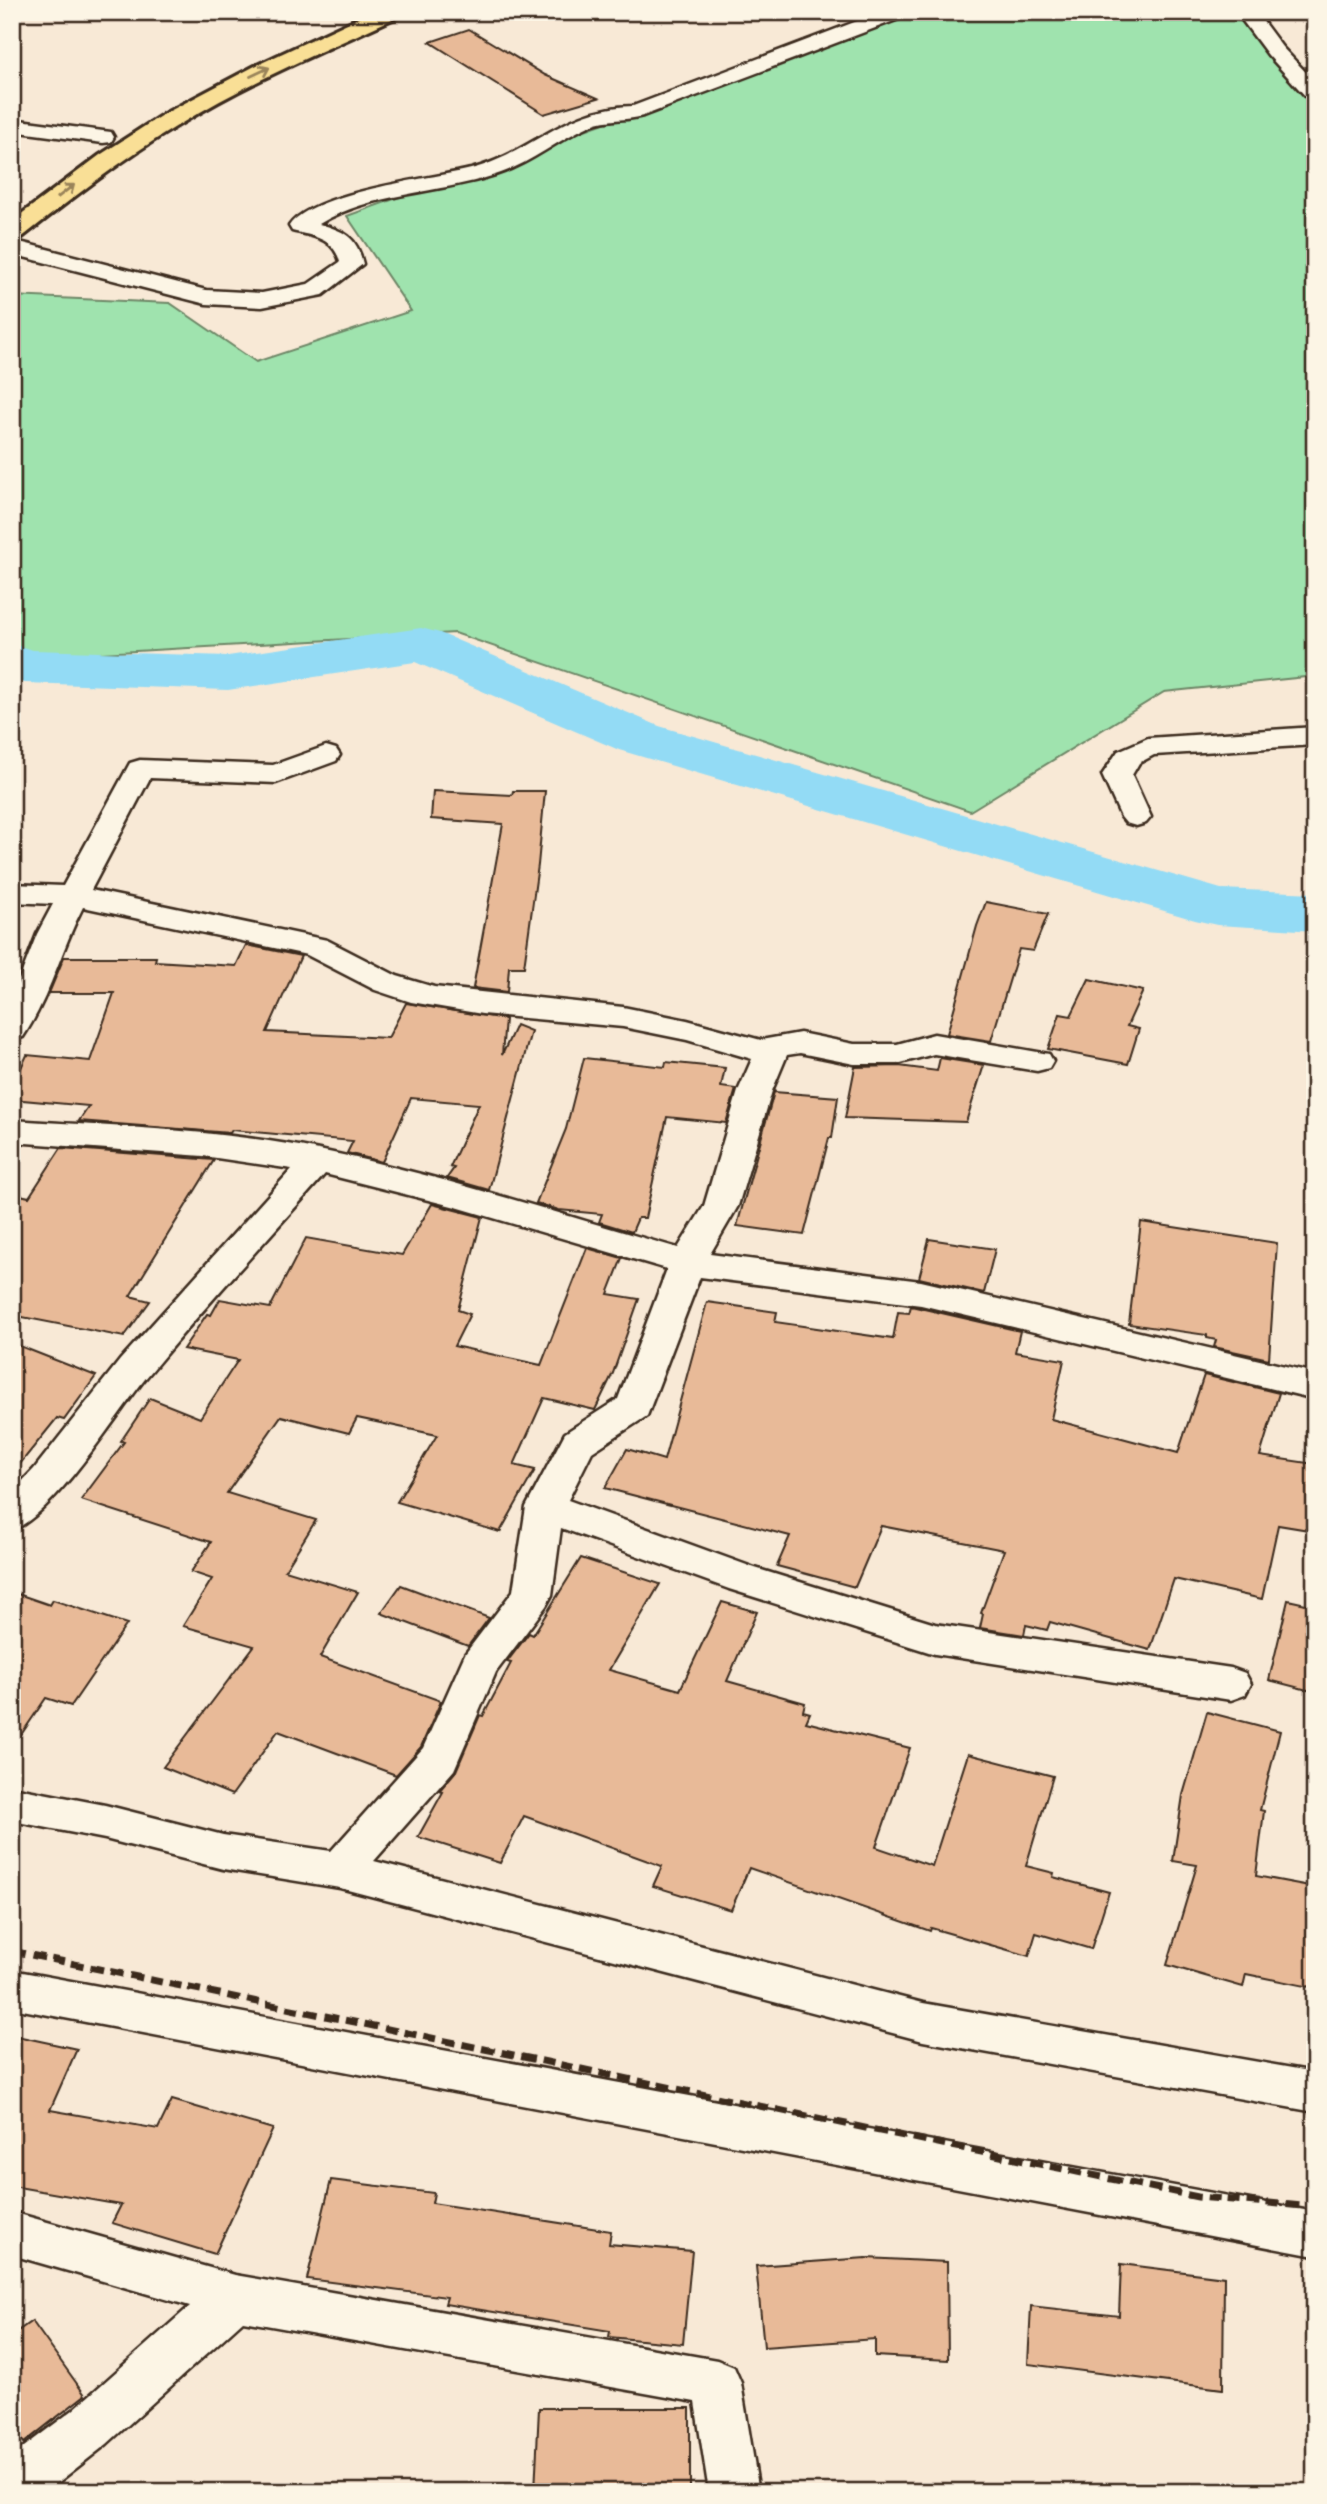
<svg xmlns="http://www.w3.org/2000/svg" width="1327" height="2504" viewBox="0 0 1327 2504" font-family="'Gochi Hand',sans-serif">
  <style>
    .green { fill: #9fe3ae; stroke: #6d8666; stroke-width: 2 }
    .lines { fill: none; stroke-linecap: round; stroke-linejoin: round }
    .river { fill: #93dbf5; fill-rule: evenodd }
    .building { fill: #e8ba98; stroke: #3b2a1e; stroke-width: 2 }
    .minor-casing { stroke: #3b2a1e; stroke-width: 5 }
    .primary-casing { stroke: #3b2a1e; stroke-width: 6 }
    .minor { fill: #fcf5e5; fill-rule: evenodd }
    .primary { fill: #f9df96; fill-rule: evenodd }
    .rail { stroke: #3b2a1e; stroke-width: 7; stroke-dasharray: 13 7; stroke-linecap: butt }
    .oneway { stroke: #9a845a }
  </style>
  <rect width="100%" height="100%" fill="#f8e9d6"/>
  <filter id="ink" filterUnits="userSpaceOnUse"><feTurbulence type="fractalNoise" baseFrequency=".0143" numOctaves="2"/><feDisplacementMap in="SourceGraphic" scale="14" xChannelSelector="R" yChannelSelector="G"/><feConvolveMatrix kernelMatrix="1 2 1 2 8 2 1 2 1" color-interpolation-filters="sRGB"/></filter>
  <g filter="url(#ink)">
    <!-- green -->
    <polygon class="green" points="911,12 1243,12 1315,98 1315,676 1164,692 970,811 455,633 12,658 12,296 170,303 256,362 411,311 347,216"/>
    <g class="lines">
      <!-- river -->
      <polygon class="river" points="421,628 440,633 659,726 1221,889 1315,893 1315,931 1217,925 1195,920 619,750 415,662 228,690 25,683 12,680 12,644 33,650 228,656"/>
    </g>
    <!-- building -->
    <g class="building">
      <polygon points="469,29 545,75 598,98 544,114 430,42"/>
      <polygon points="433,791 512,795 513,791 545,791 538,865 524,967 509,967 507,992 473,988 503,824 431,819"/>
      <polygon points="986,902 1048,914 1033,951 1019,949 991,1041 947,1034 977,926"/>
      <polygon points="246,945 301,956 267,1032 388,1038 406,1003 505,1019 502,1055 516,1025 531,1031 489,1190 447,1178 454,1168 450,1167 479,1104 411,1098 382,1162 347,1153 353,1141 232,1130 230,1133 79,1121 89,1106 12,1099 12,1087 27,1055 90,1061 114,993 49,993 64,957 156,957 155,961 236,966"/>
      <polygon points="1089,979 1143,991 1127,1026 1139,1029 1128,1064 1048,1049 1060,1014 1071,1016"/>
      <polygon points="584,1058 665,1067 666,1062 725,1068 721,1087 736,1089 726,1123 667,1117 645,1218 638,1218 632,1232 599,1222 602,1214 559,1210 536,1203 566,1129"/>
      <polygon points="940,1058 984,1065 966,1122 845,1118 855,1067 899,1066 937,1071"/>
      <polygon points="774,1092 838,1097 832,1138 829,1138 804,1235 737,1226"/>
      <polygon points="61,1148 214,1160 130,1296 150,1301 124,1337 12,1315 12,1193 29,1197"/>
      <polygon points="432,1204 482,1217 458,1310 470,1314 454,1346 541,1365 587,1248 622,1258 608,1294 639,1299 613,1373 595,1410 544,1398 514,1465 535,1470 500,1532 397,1502 437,1435 357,1418 349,1433 281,1416 227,1493 316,1520 285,1570 358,1592 320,1657 441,1701 421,1747 396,1775 278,1731 232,1795 163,1767 254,1646 183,1626 212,1579 191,1572 211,1542 81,1500 124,1442 121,1441 150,1398 200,1418 238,1360 183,1349 207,1314 211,1315 220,1299 270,1308 306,1238 402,1255"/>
      <polygon points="1141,1222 1277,1243 1269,1359 1214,1347 1216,1340 1207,1338 1207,1335 1129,1324"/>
      <polygon points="929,1239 995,1249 984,1293 919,1278"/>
      <polygon points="707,1302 777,1312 775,1322 893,1339 898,1312 909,1313 911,1306 1020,1331 1015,1352 1064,1360 1051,1419 1178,1453 1204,1375 1279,1393 1260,1456 1315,1464 1315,1531 1278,1525 1262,1599 1174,1579 1150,1650 1050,1622 1047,1630 1026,1625 1024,1635 980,1628 983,1614 981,1613 1004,1550 881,1526 855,1587 777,1566 790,1536 605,1488 627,1449 664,1460"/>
      <polygon points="12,1343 96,1376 64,1420 57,1418 12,1474"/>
      <polygon points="581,1558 660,1584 609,1670 680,1690 722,1602 757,1612 727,1681 805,1703 803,1711 810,1713 806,1722 910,1748 876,1847 932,1866 968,1754 1053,1776 1026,1866 1054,1873 1053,1877 1109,1892 1091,1949 1036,1933 1029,1956 931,1928 930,1931 749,1868 731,1910 653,1886 662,1866 524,1816 500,1863 418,1837 443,1792 439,1791 456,1771 480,1715 483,1716 511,1663 507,1662 529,1633 533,1635"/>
      <polygon points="401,1585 489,1618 468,1646 381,1613"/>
      <polygon points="12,1592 50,1605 53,1600 127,1624 71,1706 46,1698 12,1748"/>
      <polygon points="1288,1600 1315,1606 1315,1692 1269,1680"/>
      <polygon points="1207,1712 1280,1731 1260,1810 1264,1811 1256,1876 1315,1887 1315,1988 1246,1974 1243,1987 1167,1965 1197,1865 1173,1861 1183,1795"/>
      <polygon points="12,2035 77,2049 50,2110 158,2129 172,2100 273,2129 215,2254 112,2223 121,2205 12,2186"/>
      <polygon points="331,2180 434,2193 432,2203 611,2231 609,2244 692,2251 683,2344 609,2337 610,2331 445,2304 447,2297 307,2279"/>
      <polygon points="866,2258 947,2262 948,2360 875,2356 875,2339 764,2347 756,2266"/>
      <polygon points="1121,2264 1224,2277 1223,2389 1028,2364 1031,2306 1119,2316"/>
      <polygon points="32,2321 85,2395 24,2443 12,2426 12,2335"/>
      <polygon points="539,2408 690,2408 690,2491 535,2491"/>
    </g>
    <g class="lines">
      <!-- minor casing -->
      <g class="minor-casing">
        <g id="minor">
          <path d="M 881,12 L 910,12 L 907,16 L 643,116 C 626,121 608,118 591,125 C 557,140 530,164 495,175 C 438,194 371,192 319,224 C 345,231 357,237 363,264 L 323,295 L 262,307 L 206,304 L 12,254 L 12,240 L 206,290 L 262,293 L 308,284 L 340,262 C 334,238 313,236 292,231 L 289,226 C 312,192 429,179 471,169 C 532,153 565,107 633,106 Z"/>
          <polygon points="1236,12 1256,12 1282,47 1315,82 1315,101 1308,99 1268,55"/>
          <polygon points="12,119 103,131 111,132 114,137 111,142 103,143 12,131"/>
          <polygon points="1315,727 1315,745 1154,755 1139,763 1132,775 1151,817 1146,823 1136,826 1126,823 1121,817 1102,775 1118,751 1148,738"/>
          <path d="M 326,746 L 336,749 L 340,755 L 336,761 L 276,783 L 150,778 L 91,890 L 327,940 L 397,976 L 434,987 L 623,1007 L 687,1020 L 761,1040 L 800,1033 L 854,1044 L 897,1044 L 934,1034 L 1049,1054 L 1053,1061 L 1049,1068 L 1037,1071 L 934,1054 L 897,1064 L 854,1064 L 800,1053 L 787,1055 L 772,1091 L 738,1206 L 710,1254 L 921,1281 L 1315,1373 L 1315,1399 L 921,1305 L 700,1277 L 647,1416 L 592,1452 L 568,1500 L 755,1568 L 935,1624 L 1231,1668 L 1245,1673 L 1251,1684 L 1245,1695 L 1231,1700 L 935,1654 L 729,1589 L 561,1528 L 552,1595 L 546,1606 L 496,1672 L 454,1770 L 374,1861 L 923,2003 L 1315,2072 L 1315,2112 L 923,2041 L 340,1888 L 223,1869 L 105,1839 L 12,1821 L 12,1787 L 105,1805 L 223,1835 L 331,1851 L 423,1748 L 465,1654 L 513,1591 L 526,1507 L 565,1433 L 618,1399 L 667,1269 L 456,1207 L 325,1174 C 265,1242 202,1309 145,1379 C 117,1414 51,1518 12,1530 L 12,1492 L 34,1469 L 120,1360 L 292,1169 L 203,1156 L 12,1142 L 12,1120 C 114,1127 219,1129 319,1150 C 440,1175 559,1214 678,1248 L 704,1206 L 738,1091 L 752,1059 L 687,1040 L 623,1027 L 482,1014 L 411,1002 L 375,990 L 307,955 L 83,907 C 61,949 50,997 23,1037 L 12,1040 L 12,998 L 37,934 L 53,904 L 12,902 L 12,884 L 63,886 L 130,763 L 140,760 L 273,765 Z"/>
          <polygon points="12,1970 1315,2212 1315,2256 12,2008"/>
          <polygon points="12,2212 235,2275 717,2360 734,2367 741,2383 759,2492 709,2492 695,2402 243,2321 107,2444 46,2492 12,2492 12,2456 73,2410 190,2306 12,2255"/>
        </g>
      </g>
      <!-- primary casing -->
      <g class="primary-casing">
        <path id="primary" d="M 371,12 L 400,12 L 397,17 C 323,51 246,83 177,126 C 122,159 71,199 21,238 L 12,240 L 12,221 L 100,155 L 162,115 L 255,66 Z"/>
      </g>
      <!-- minor -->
      <use href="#minor" class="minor"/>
      <!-- primary -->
      <use href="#primary" class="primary"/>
      <!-- rail -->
      <polyline class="rail" points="12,1951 1198,2197 1315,2207"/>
    </g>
    <!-- one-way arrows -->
    <defs><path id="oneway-shaft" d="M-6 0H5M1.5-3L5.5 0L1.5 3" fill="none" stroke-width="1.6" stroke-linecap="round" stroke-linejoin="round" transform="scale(1.75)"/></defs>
    <g class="oneway">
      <use href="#oneway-shaft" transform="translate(260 72) rotate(-25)"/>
      <use href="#oneway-shaft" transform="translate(66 191) rotate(-38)"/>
    </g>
  </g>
  <!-- margin -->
  <rect width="1327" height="2504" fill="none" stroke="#fcf5e5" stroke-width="42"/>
  <rect x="21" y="21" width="1285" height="2462" fill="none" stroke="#3b2a1e" stroke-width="2.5" filter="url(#ink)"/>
</svg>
